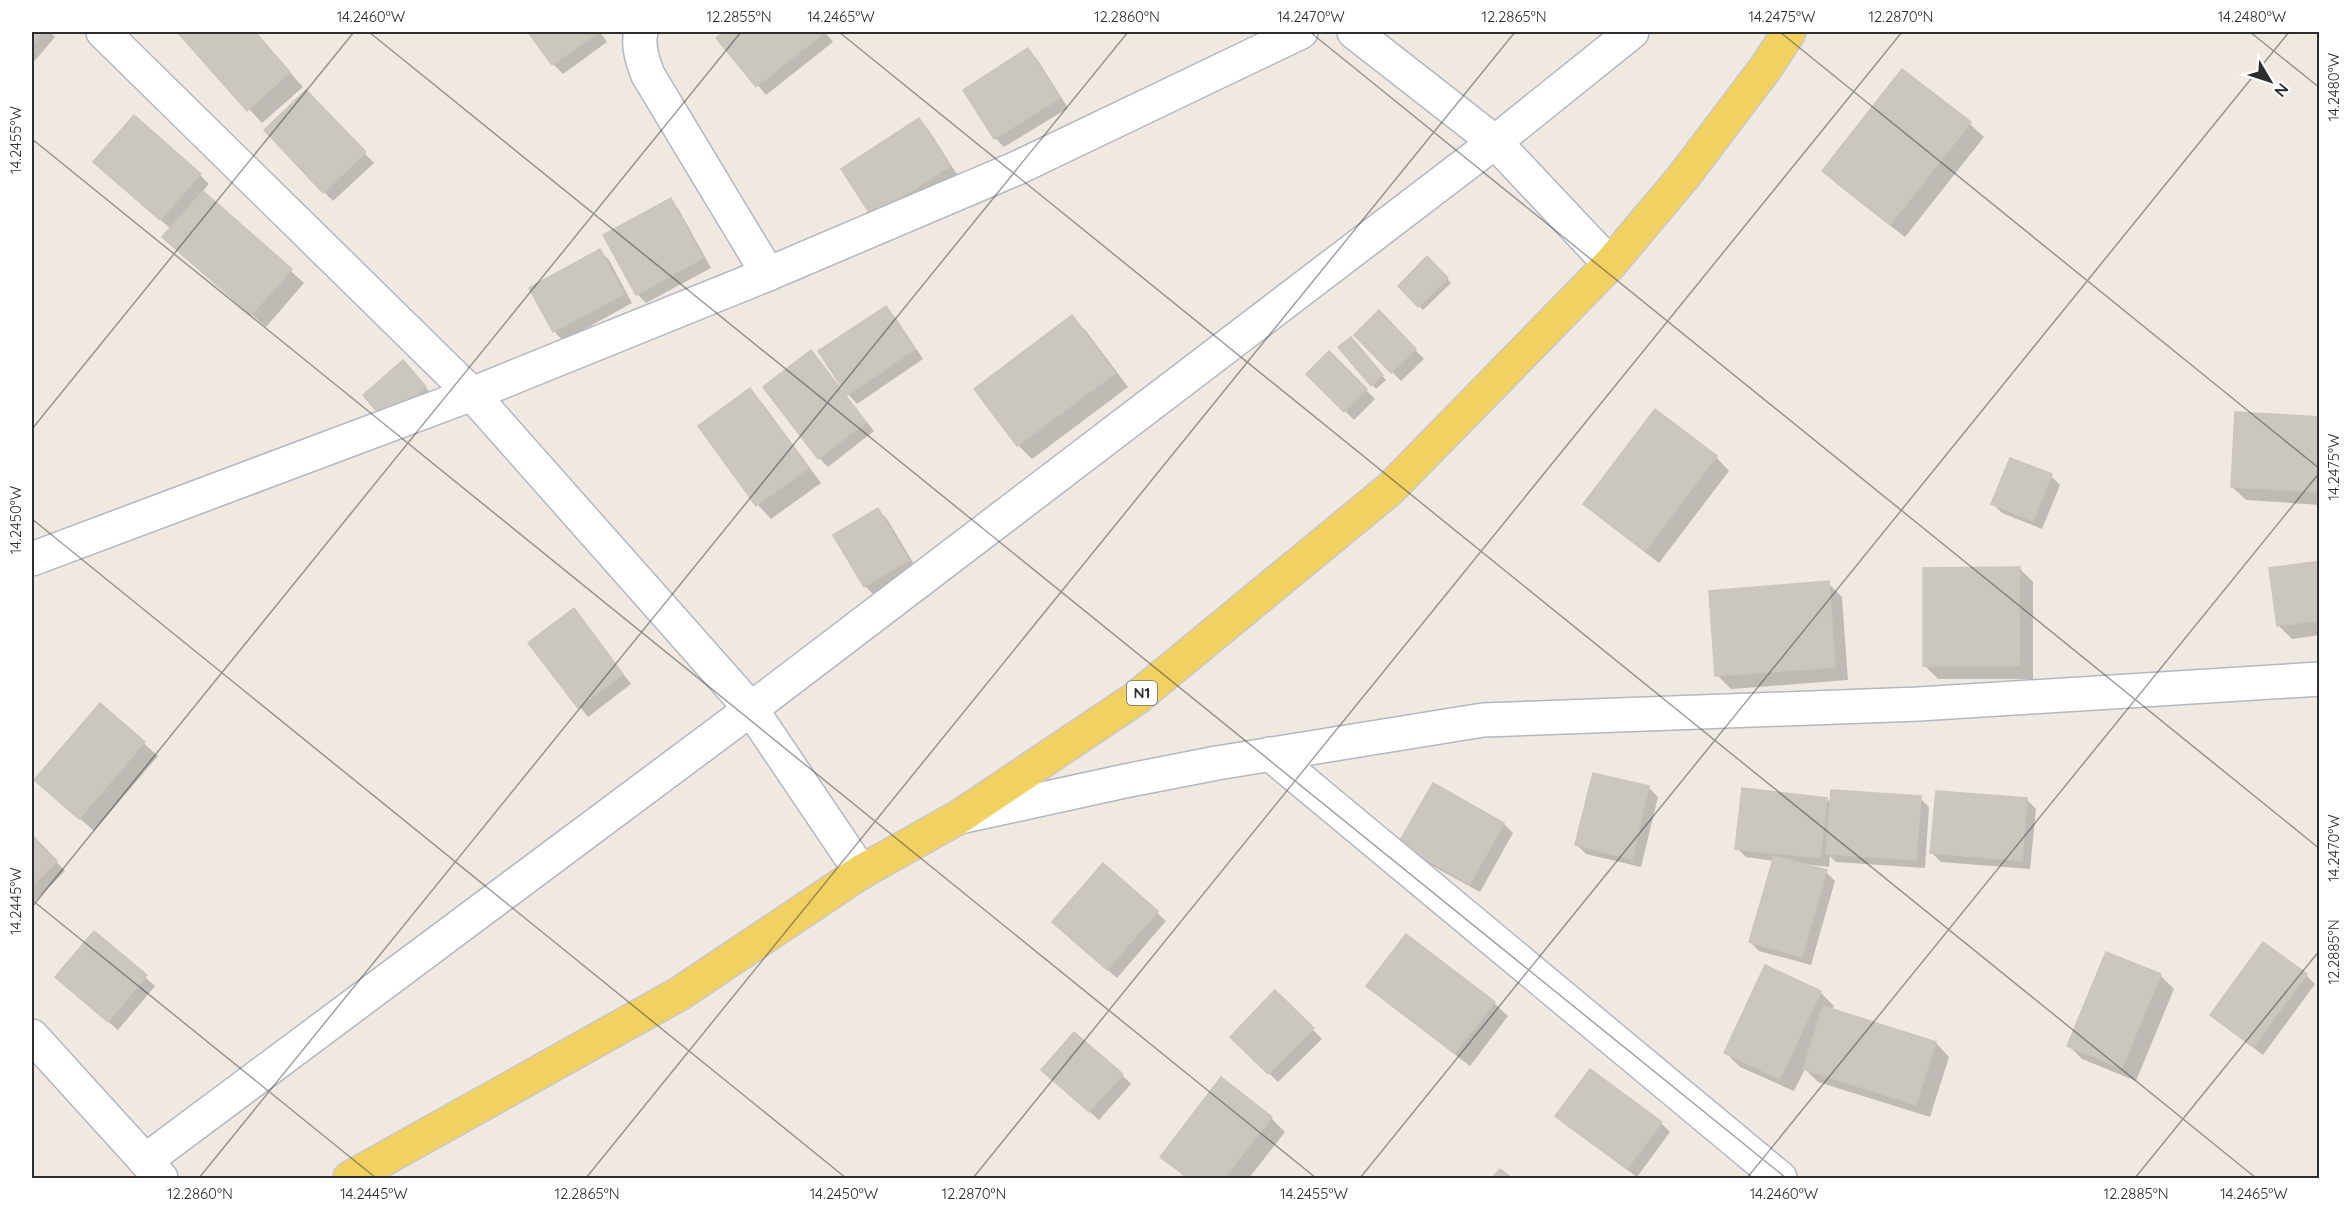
<svg xmlns="http://www.w3.org/2000/svg" width="2351" height="1210" viewBox="0 0 2351 1210" font-family="Quicksand,sans-serif">
  <style>
    .shadow { fill: #0003 }
    .building { fill: #cbc7bf; stroke: #cbc5ba; stroke-width: 1.5 }
    .lines { fill: none; stroke-linecap: round; stroke-linejoin: round }
    .minor-casing { stroke: #b4b7c1; stroke-width: 36 }
    .major-casing { stroke: #c9c9c9; stroke-width: 36 }
    .minor { stroke: #fff; stroke-width: 33 }
    .major { stroke: #f2d163; stroke-width: 33 }
    .ticks { fill: none; stroke: #2e2e2e; stroke-width: 1.5; stroke-opacity: 0.45 }
    .labels { text-anchor: middle; stroke-width: 4.5; stroke-linejoin: round; paint-order: stroke }
    .shield { fill: #fff; stroke: #6d6d6d; stroke-width: 1.5 }
    .shield-label { font-size: 15px; font-weight: bold; fill: #2e2e2e }
    .neatline { fill: none; stroke: #2e2e2e; stroke-width: 2 }
    .ticks-label { font-size: 15px; text-anchor: middle; fill: #2e2e2e }
  </style>
  <rect width="100%" height="100%" fill="#efe9e1"/>
  <!-- shadow -->
  <g class="shadow">
    <polygon points="32,32 50,32 55,37 32,64"/>
    <polygon points="184,32 254,32 303,87 262,123 181,34"/>
    <polygon points="530,32 600,32 607,42 563,74 553,64"/>
    <polygon points="728,32 825,32 833,42 766,95 719,39"/>
    <polygon points="1028,50 1037,59 1068,108 1004,147 995,138 965,90"/>
    <polygon points="1903,71 1970,124 1984,137 1905,237 1838,185 1824,171"/>
    <polygon points="306,92 374,163 333,201 324,192"/>
    <polygon points="919,120 928,129 958,176 883,225"/>
    <polygon points="104,171 200,175 209,184 202,192 304,283 266,327 178,251 171,229"/>
    <polygon points="670,200 679,210 711,268 646,303 637,294"/>
    <polygon points="600,251 609,260 632,303 563,341 554,331"/>
    <polygon points="1427,258 1451,283 1423,310 1400,286"/>
    <polygon points="885,308 895,317 923,359 857,404 848,394 846,396 874,431 828,467 819,458 811,352 844,392"/>
    <polygon points="1379,312 1424,359 1401,381 1356,335"/>
    <polygon points="1072,317 1086,331 1128,387 1032,459 1018,445"/>
    <polygon points="1355,343 1386,380 1376,389 1340,347"/>
    <polygon points="1329,353 1375,399 1354,420 1308,374"/>
    <polygon points="412,372 434,397 396,430"/>
    <polygon points="750,390 763,404 821,483 771,519 758,505 700,427"/>
    <polygon points="2320,418 2320,505 2246,500 2232,487"/>
    <polygon points="1716,457 1729,471 1659,563 1599,517 1585,503"/>
    <polygon points="2051,476 2060,485 2042,529 2002,513 1993,504"/>
    <polygon points="878,510 887,519 917,569 874,595 865,586"/>
    <polygon points="2320,563 2320,635 2292,639 2278,625"/>
    <polygon points="2019,568 2033,582 2033,679 1938,679 1924,665"/>
    <polygon points="1828,583 1842,597 1848,680 1731,689 1717,675"/>
    <polygon points="573,610 631,684 588,717 530,643"/>
    <polygon points="100,705 158,756 94,831 36,780"/>
    <polygon points="1433,785 1504,824 1513,833 1480,892 1409,853"/>
    <polygon points="1649,788 1658,797 1641,867 1586,854 1577,845"/>
    <polygon points="1920,798 1929,807 1925,868 1836,862 1830,856 1829,867 1805,864 1805,866 1826,872 1835,881 1811,965 1759,951 1750,942 1774,861 1746,857 1737,848 1827,799 1831,804"/>
    <polygon points="2027,800 2036,809 2030,869 1941,862 1932,853"/>
    <polygon points="32,836 65,871 32,904"/>
    <polygon points="1104,865 1166,921 1117,978 1063,931"/>
    <polygon points="95,933 155,986 118,1030 66,986"/>
    <polygon points="2160,975 2174,989 2136,1081 2082,1059 2069,1046"/>
    <polygon points="2306,975 2315,984 2263,1055 2212,1015"/>
    <polygon points="1368,986 1494,1003 1508,1016 1470,1066 1382,999"/>
    <polygon points="1275,992 1322,1039 1278,1082 1232,1037"/>
    <polygon points="1820,992 1834,1006 1832,1010 1936,1043 1949,1057 1930,1117 1818,1082 1805,1069 1794,1091 1740,1067 1726,1053"/>
    <polygon points="1122,1075 1131,1084 1099,1120 1052,1079"/>
    <polygon points="1221,1079 1271,1118 1285,1132 1249,1178 1186,1178 1162,1156"/>
    <polygon points="1557,1116 1661,1123 1670,1132 1637,1177 1566,1125"/>
  </g>
  <!-- building -->
  <g class="building">
    <polygon points="32,32 43,32 32,45"/>
    <polygon points="182,32 255,32 290,72 247,111 179,34"/>
    <polygon points="528,32 599,32 552,65"/>
    <polygon points="725,32 825,32 756,87 716,38"/>
    <polygon points="1028,48 1060,98 994,139 963,90"/>
    <polygon points="1902,69 1971,122 1890,225 1822,171"/>
    <polygon points="306,90 366,152 323,193 264,130"/>
    <polygon points="134,115 201,174 160,220 93,162"/>
    <polygon points="919,118 950,166 872,217 841,169"/>
    <polygon points="203,191 292,269 251,315 162,237"/>
    <polygon points="671,198 703,258 636,295 603,235"/>
    <polygon points="600,249 624,294 553,332 529,288"/>
    <polygon points="1427,256 1448,278 1418,307 1398,286"/>
    <polygon points="886,306 915,349 847,395 818,351"/>
    <polygon points="1379,310 1416,349 1391,373 1354,335"/>
    <polygon points="1072,315 1115,373 1017,446 974,389"/>
    <polygon points="1351,337 1383,375 1371,386 1338,347"/>
    <polygon points="811,350 866,422 818,459 763,387"/>
    <polygon points="1329,351 1367,389 1344,412 1306,374"/>
    <polygon points="403,360 426,387 386,422 363,395"/>
    <polygon points="750,388 808,468 756,506 698,426"/>
    <polygon points="1655,409 1717,456 1645,551 1583,504"/>
    <polygon points="2235,412 2320,417 2320,492 2231,487"/>
    <polygon points="2010,458 2052,474 2033,521 1991,504"/>
    <polygon points="878,508 909,560 864,587 833,535"/>
    <polygon points="2320,561 2320,620 2277,626 2269,568"/>
    <polygon points="2020,567 2019,666 1923,666 1923,568"/>
    <polygon points="1829,581 1835,667 1715,676 1709,591"/>
    <polygon points="574,608 623,674 578,708 528,643"/>
    <polygon points="100,703 145,742 79,819 34,780"/>
    <polygon points="1593,773 1649,786 1632,859 1575,845"/>
    <polygon points="1433,783 1504,823 1470,884 1398,844"/>
    <polygon points="1742,788 1827,798 1820,858 1735,849"/>
    <polygon points="1831,790 1921,796 1916,860 1826,854"/>
    <polygon points="1936,791 2027,798 2022,861 1930,853"/>
    <polygon points="32,835 57,861 32,886"/>
    <polygon points="1774,856 1827,870 1802,957 1749,942"/>
    <polygon points="1103,863 1158,911 1107,970 1052,922"/>
    <polygon points="94,931 147,975 108,1022 55,977"/>
    <polygon points="1406,934 1495,1002 1455,1053 1366,986"/>
    <polygon points="2263,942 2307,974 2253,1047 2210,1015"/>
    <polygon points="2106,952 2161,974 2122,1068 2067,1046"/>
    <polygon points="1765,965 1821,991 1780,1079 1724,1053"/>
    <polygon points="1275,990 1314,1028 1268,1074 1230,1037"/>
    <polygon points="1823,1006 1936,1042 1916,1105 1803,1069"/>
    <polygon points="1074,1032 1123,1074 1089,1112 1041,1070"/>
    <polygon points="1590,1069 1662,1122 1627,1169 1555,1116"/>
    <polygon points="1221,1077 1272,1117 1224,1178 1189,1178 1160,1157"/>
    <polygon points="1500,1169 1512,1178 1492,1178"/>
  </g>
  <g class="lines">
    <!-- minor casing -->
    <g class="minor-casing">
      <g id="minor">
        <polyline points="103,32 472,394 751,709 861,872"/>
        <path d="M 641,32 C 637,46 643,62 648,75 L 768,274"/>
        <polyline points="1354,32 1495,142 1610,264"/>
        <polyline points="32,559 472,394 768,274 1017,168 1301,32"/>
        <polyline points="1270,754 1780,1178"/>
        <polyline points="960,817 1125,781 1217,763 1483,720 1919,704 2320,679"/>
        <polyline points="32,1036 161,1178"/>
        <polyline points="145,1161 751,709 1495,142 1632,32"/>
      </g>
    </g>
    <!-- major casing -->
    <g class="major-casing">
      <polyline id="major" points="350,1178 679,994 861,872 959,817 1135,699 1390,489 1610,264 1684,176 1767,66 1789,32"/>
    </g>
    <!-- minor -->
    <use href="#minor" class="minor"/>
    <!-- major -->
    <use href="#major" class="major"/>
  </g>
  <!-- ticks -->
  <path class="ticks" d="M 369,32 L 1786,1178M 839,32 L 2256,1178M 1310,32 L 2320,849M 1780,32 L 2320,469M 2250,32 L 2320,88M 32,139 L 1316,1178M 32,429 L 354,32M 32,519 L 846,1178M 32,900 L 376,1178M 32,907 L 741,32M 199,1178 L 1128,32M 586,1178 L 1515,32M 973,1178 L 1902,32M 1360,1178 L 2289,32M 1747,1178 L 2320,472M 2135,1178 L 2320,950"/>
  <g class="labels">
    <!-- shield labels -->
    <rect class="shield" x="1127" y="681" width="30" height="24" rx="4.5"/>
    <g class="shield-label">
      <text x="1142" y="698">N1</text>
    </g>
  </g>
  <!-- border -->
  <rect width="2351" height="1210" fill="none" stroke="#ffffff" stroke-width="66"/>
  <!-- north arrow -->
  <g transform="translate(2270 81) rotate(129)" stroke="#ffffff" stroke-width="4.5" paint-order="stroke">
  <path d="M0-4.5L10 22L0 15L-10 22Z" fill="#2e2e2e"/>
  <text y="-9" font-size="16" font-weight="bold" text-anchor="middle" fill="#2e2e2e">N</text>
  </g>
  <rect x="33" y="33" width="2285" height="1144" class="neatline"/>
  <g class="ticks-label">
    <text x="371" y="22">14.2460°W</text>
    <text x="739" y="22">12.2855°N</text>
    <text x="841" y="22">14.2465°W</text>
    <text x="1127" y="22">12.2860°N</text>
    <text x="1311" y="22">14.2470°W</text>
    <text x="1514" y="22">12.2865°N</text>
    <text x="1782" y="22">14.2475°W</text>
    <text x="1901" y="22">12.2870°N</text>
    <text x="2252" y="22">14.2480°W</text>
    <text transform="translate(2334 87) rotate(-90)" y="5">14.2480°W</text>
    <text transform="translate(16 140) rotate(-90)" y="5">14.2455°W</text>
    <text transform="translate(2334 467) rotate(-90)" y="5">14.2475°W</text>
    <text transform="translate(16 520) rotate(-90)" y="5">14.2450°W</text>
    <text transform="translate(2334 848) rotate(-90)" y="5">14.2470°W</text>
    <text transform="translate(16 901) rotate(-90)" y="5">14.2445°W</text>
    <text transform="translate(2334 952) rotate(-90)" y="5">12.2885°N</text>
    <text x="200" y="1199">12.2860°N</text>
    <text x="374" y="1199">14.2445°W</text>
    <text x="587" y="1199">12.2865°N</text>
    <text x="844" y="1199">14.2450°W</text>
    <text x="974" y="1199">12.2870°N</text>
    <text x="1314" y="1199">14.2455°W</text>
    <text x="1784" y="1199">14.2460°W</text>
    <text x="2136" y="1199">12.2885°N</text>
    <text x="2254" y="1199">14.2465°W</text>
  </g>
</svg>
